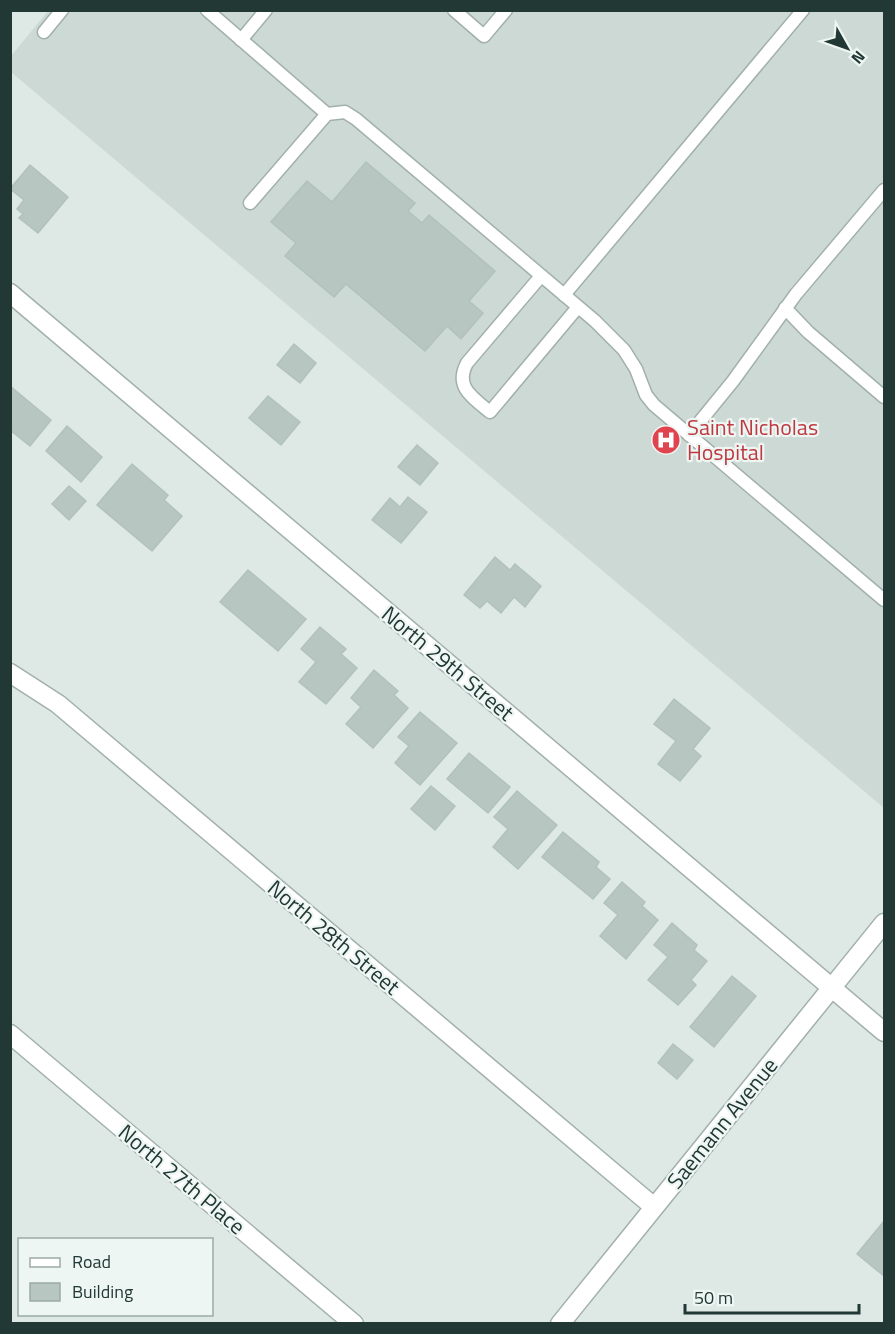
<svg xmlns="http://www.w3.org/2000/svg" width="895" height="1334" viewBox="0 0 895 1334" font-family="'Titillium Web',sans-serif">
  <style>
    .built { fill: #cdd9d4 }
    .building { fill: #b7c6c1; stroke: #b1c2bd; stroke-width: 1.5 }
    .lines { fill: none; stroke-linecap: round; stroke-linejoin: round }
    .service-casing { stroke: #a2b0ac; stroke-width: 15 }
    .minor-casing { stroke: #a2b0ac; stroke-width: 21 }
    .service { stroke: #fff; stroke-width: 12 }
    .minor { stroke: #fff; stroke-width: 18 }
    .labels { text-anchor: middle; stroke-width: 4.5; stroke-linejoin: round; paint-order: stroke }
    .health-label { font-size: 22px; fill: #be3a42; stroke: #eef6f3; text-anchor: start }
    .street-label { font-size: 22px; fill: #213834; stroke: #eef6f3 }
  </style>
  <rect width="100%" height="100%" fill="#dee9e5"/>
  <!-- built -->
  <polygon class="built" points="48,11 884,11 884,808 11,72 11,56"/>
  <!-- building -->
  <g class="building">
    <polygon points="366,162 415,203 408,211 422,223 429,215 495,271 469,301 483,313 461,339 447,326 425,351 346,284 334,297 285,256 296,243 271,222 307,181 332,202"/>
    <polygon points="30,165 68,197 38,233 19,218 23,214 17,209 24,200 10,189"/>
    <polygon points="294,344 316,363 300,383 277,365"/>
    <polygon points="10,386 51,420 30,446 10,430"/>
    <polygon points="268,396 300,422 281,445 249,418"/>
    <polygon points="67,426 102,457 81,482 46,451"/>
    <polygon points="417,445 438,463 420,485 398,467"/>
    <polygon points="132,464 168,495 164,500 182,516 152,551 97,505"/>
    <polygon points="69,486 86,501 69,520 52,504"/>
    <polygon points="408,497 427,512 401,543 372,520 390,498 400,507"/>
    <polygon points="495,557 510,570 515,564 541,586 525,607 514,597 501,613 487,601 480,608 464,595"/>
    <polygon points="248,570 306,619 278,651 220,602"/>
    <polygon points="320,627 346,649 341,654 357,668 326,704 299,682 316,662 301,649"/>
    <polygon points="374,670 398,691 394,695 408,708 373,748 346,724 361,707 351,698"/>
    <polygon points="674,699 710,728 693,749 701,756 680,781 658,764 676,741 654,724"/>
    <polygon points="420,712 457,743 420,785 395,763 409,746 398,737"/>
    <polygon points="469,753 510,787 488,813 447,779"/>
    <polygon points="431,786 455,806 435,830 411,809"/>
    <polygon points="517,791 557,825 518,869 493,847 508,829 494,817"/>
    <polygon points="563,832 599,862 596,867 610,879 593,899 542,857"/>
    <polygon points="622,882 645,902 642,906 658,920 626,959 600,936 618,915 604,903"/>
    <polygon points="672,923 697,945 694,950 707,961 691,980 696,985 678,1005 648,980 668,957 654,945"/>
    <polygon points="732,976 756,996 714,1047 690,1027"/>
    <polygon points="673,1044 693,1060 677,1079 658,1063"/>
    <polygon points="884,1221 884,1276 857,1254"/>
  </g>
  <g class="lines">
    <!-- service casing -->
    <g class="service-casing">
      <g id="service">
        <polyline points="207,10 327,114"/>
        <polyline points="454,10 484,36 506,10"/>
        <polyline points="44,32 62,10"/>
        <polyline points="241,40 266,10"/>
        <polyline points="250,203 327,114 345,112 356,119 595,321 624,350 636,369 646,395 654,405 884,600"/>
        <path d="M 541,276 L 467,363 C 454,387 473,398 490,412 L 578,307"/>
        <polyline points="564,295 803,10"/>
        <polyline points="785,308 808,332 884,397"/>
        <polyline points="689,435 733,381 796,294 884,190"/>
      </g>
    </g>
    <!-- minor casing -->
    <g class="minor-casing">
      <g id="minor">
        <polyline points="10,293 884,1032"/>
        <polyline points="10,673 58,704 654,1207"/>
        <polyline points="10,1034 354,1324"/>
        <polyline points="560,1324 884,923"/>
      </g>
    </g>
    <!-- service -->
    <use href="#service" class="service"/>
    <!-- minor -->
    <use href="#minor" class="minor"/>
  </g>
  <!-- icons -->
  <defs>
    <g id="hospital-disc" transform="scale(1.5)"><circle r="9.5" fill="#e0444e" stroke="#eef6f3"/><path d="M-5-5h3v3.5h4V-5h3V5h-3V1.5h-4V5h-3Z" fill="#fff"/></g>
  </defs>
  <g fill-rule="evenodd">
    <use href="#hospital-disc" x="666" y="440"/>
  </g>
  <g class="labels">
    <!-- health labels -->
    <g class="health-label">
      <text x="687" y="435">Saint Nicholas<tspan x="687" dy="25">Hospital</tspan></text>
    </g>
    <!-- street labels -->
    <g class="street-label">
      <text transform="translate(448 663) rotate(40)" y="8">North 29th Street</text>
      <text transform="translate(334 937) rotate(40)" y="8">North 28th Street</text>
      <text transform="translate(722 1123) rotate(-51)" y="8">Saemann Avenue</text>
      <text transform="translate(182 1179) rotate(40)" y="8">North 27th Place</text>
    </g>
  </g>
  <!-- border -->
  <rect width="895" height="1334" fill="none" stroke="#213834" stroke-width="24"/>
  <!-- legend -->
  <rect x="18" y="1238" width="195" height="78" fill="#eef6f3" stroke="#9caaa7" stroke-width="1.5"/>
  <rect x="30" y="1258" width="30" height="9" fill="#ffffff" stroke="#9caaa7" stroke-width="1.5"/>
  <text x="72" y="1268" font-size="18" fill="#213834">Road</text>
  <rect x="30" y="1283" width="30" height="18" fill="#b7c6c1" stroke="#9caaa7" stroke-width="1.5"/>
  <text x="72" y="1298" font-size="18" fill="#213834">Building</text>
  <!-- north arrow -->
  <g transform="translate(847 48) rotate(130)" stroke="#eef6f3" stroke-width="4.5" paint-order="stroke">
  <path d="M0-4.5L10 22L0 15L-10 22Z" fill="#213834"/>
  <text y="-9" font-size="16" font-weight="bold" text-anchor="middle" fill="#213834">N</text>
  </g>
  <!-- scale -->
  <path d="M685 1304v9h174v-9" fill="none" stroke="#213834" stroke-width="3"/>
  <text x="694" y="1304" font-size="18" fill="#213834" stroke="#eef6f3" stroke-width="4.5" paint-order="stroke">50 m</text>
</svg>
